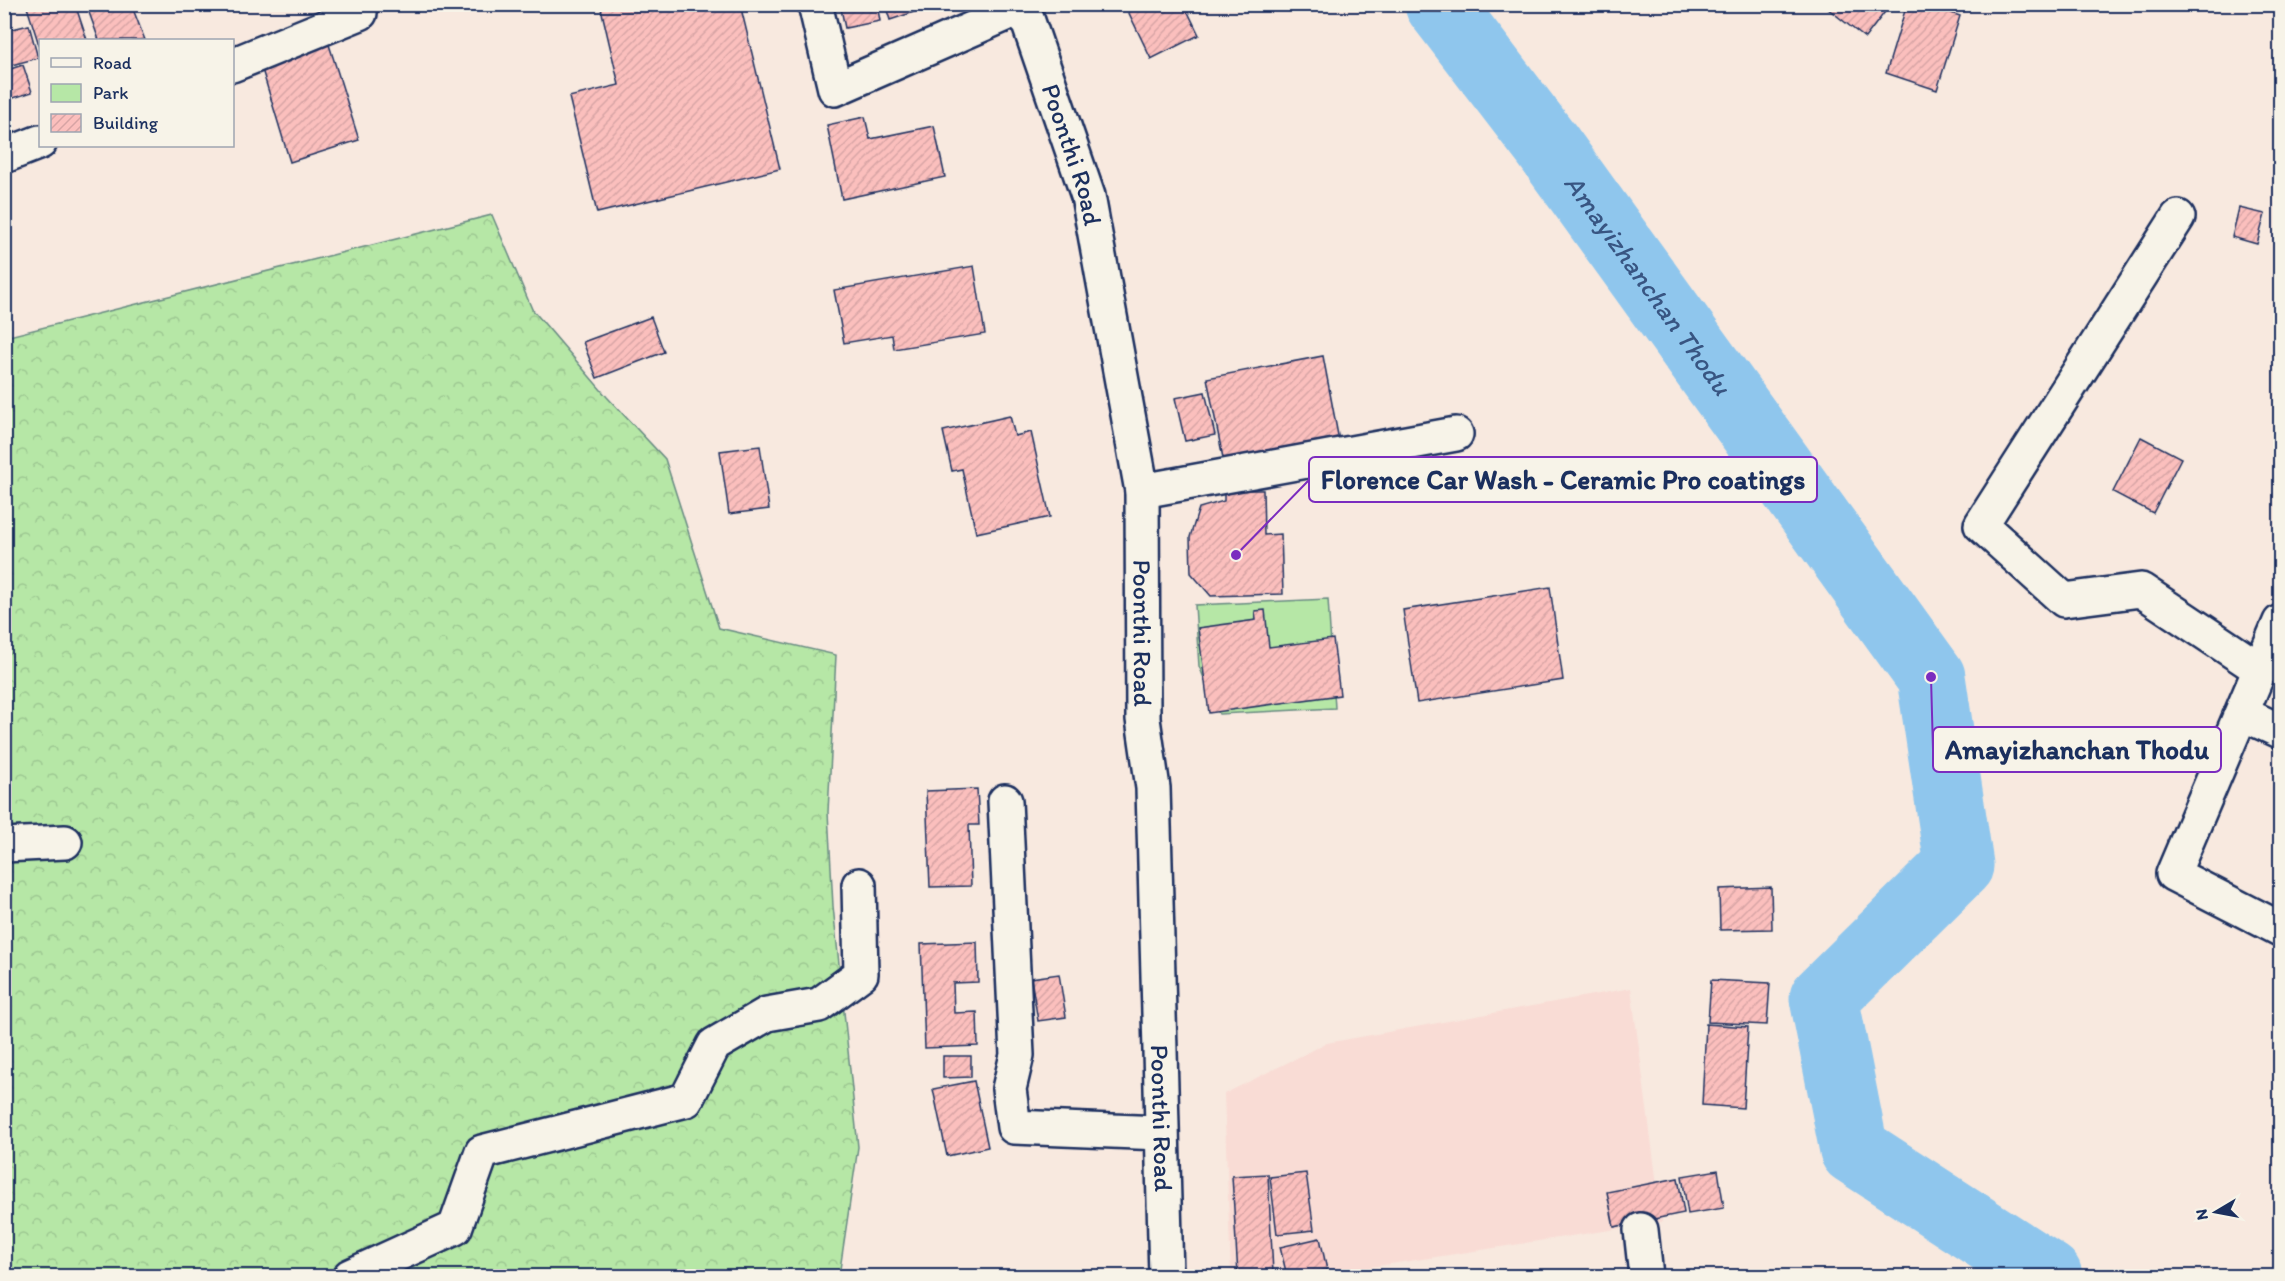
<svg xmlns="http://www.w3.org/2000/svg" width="2285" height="1281" viewBox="0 0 2285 1281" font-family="Itim,sans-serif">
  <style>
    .built { fill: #f9dcd5 }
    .green { fill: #b6e7a6; stroke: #688b82; stroke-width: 1.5 }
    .forest { fill: url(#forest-crowns); stroke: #688b82; stroke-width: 1.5 }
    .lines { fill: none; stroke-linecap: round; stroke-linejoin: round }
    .river { stroke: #8fc6ed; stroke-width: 69 }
    .building { fill: url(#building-hatch); stroke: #1b2f5e; stroke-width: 1.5 }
    .minor-casing { stroke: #1b2f5e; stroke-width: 38 }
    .major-casing { stroke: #1b2f5e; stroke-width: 38 }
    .minor { stroke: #f7f3e8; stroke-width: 33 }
    .major { stroke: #f7f3e8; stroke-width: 33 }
    .labels { text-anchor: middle; stroke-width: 4.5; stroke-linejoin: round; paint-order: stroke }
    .street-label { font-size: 26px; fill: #1b2f5e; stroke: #f7f3e8 }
    .water-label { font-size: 27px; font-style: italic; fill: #385582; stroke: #f7f3e8 }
    .leader { fill: none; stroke: #7b2cbf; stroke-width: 2 }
    .callout-dot { fill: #7b2cbf; stroke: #f7f3e8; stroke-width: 2 }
    .callout { fill: #f7f3e8; stroke: #7b2cbf; stroke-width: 2 }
    .callout-label { font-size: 27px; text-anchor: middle; font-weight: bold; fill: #1b2f5e }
  </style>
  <defs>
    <pattern id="forest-crowns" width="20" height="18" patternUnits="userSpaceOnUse" patternTransform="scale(1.5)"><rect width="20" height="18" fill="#b6e7a6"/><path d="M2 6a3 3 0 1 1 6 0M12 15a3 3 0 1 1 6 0" fill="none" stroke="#9cc691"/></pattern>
    <pattern id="building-hatch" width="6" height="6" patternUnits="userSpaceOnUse" patternTransform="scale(1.5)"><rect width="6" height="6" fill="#fbbfbd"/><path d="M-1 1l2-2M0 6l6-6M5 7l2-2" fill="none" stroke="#d7a4a5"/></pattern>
  </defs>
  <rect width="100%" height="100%" fill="#f8e9df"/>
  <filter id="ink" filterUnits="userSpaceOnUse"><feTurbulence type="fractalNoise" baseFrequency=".0167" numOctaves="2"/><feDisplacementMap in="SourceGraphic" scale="12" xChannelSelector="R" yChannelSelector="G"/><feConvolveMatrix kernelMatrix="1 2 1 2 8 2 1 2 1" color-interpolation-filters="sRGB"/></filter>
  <g filter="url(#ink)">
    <!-- built -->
    <polygon class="built" points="1631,988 1662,1222 1312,1276 1231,1276 1224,1094 1327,1043"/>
    <!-- green -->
    <polygon class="green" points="1328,599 1335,708 1219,714 1199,666 1195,605"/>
    <!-- forest -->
    <polygon class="forest" points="492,215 532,309 607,397 665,459 719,628 836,655 828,812 833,906 858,1147 839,1276 5,1276 5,337"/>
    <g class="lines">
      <!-- river -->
      <path class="river" id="s1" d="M 1439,4 L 1547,145 L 1931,677 L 1959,865 L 1824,998 L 1854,1150 L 2048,1276"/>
    </g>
    <!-- building -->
    <g class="building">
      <polygon points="26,4 75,4 87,40 40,40 40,48"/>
      <polygon points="86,4 131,4 145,40 99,40"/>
      <polygon points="600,4 740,4 780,169 597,213 569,97 619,85"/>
      <polygon points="840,4 877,4 880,21 845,28"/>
      <polygon points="885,4 938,4 890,20"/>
      <polygon points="1137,4 1184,4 1199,35 1151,59 1127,9"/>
      <polygon points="1822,4 1891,4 1865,38"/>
      <polygon points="1907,4 1925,4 1960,16 1937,90 1886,73"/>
      <rect x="2270" y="4" width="10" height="4"/>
      <polygon points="29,25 38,58 4,67 4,31"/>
      <polygon points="326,35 359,140 290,162 258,56"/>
      <polygon points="23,65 32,92 4,101 4,71"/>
      <polygon points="865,117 870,139 934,126 945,177 842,199 827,125"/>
      <polygon points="2239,208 2265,214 2257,244 2232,237"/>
      <polygon points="974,266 985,334 894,349 892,335 844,343 834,290"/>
      <polygon points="651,317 664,352 597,378 583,342"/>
      <polygon points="1323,356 1340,446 1225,468 1207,378"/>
      <polygon points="1205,392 1215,435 1185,441 1175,398"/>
      <polygon points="1010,416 1015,436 1031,432 1050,517 976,533 962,469 952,471 943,431"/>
      <polygon points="2141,437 2181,458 2153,513 2113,492"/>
      <polygon points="760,446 769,509 729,514 720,451"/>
      <polygon points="1224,490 1263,490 1264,535 1281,534 1283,594 1211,596 1191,573 1190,537 1199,508 1224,501"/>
      <polygon points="1550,587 1563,680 1417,703 1403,610"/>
      <polygon points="1265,610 1269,647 1333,639 1340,695 1209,713 1198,628 1256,620 1255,611"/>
      <polygon points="977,789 979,825 969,825 971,886 930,887 926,791"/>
      <polygon points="1771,887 1772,929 1720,930 1719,889"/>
      <polygon points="977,942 978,982 953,983 954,1013 977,1012 978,1046 925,1048 921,944"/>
      <polygon points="1059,974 1066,1017 1038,1021 1031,978"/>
      <polygon points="1711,980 1770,983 1767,1025 1708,1022"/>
      <polygon points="1706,1024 1748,1027 1743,1108 1702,1105"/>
      <polygon points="943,1056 971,1056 971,1077 943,1078"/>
      <polygon points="974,1081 988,1147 947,1156 933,1089"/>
      <polygon points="1718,1170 1724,1208 1688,1214 1682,1176"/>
      <polygon points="1306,1173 1314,1230 1277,1234 1270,1177"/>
      <polygon points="1268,1174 1273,1273 1238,1275 1232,1176"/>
      <polygon points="1678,1178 1684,1213 1614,1227 1607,1192"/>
      <polygon points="1320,1238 1327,1270 1287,1276 1280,1247"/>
    </g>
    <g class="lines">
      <!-- minor casing -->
      <g class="minor-casing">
        <g id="minor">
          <polyline points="815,4 835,89 1022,7"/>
          <polyline points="232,65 360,13"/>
          <polyline points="4,156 40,142"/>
          <polyline points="2178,217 1981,525 2064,600 2141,590 2261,670"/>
          <polyline points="1142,491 1456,434"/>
          <polyline points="2280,622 2173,874 2280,929"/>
          <polyline points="2243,714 2280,731"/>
          <polyline points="1005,801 1017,1055 1009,1089 1014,1127 1161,1133"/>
          <polyline points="4,845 65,842"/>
          <polyline points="1641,1230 1646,1276"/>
          <polyline points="350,1276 455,1228 482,1152 686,1100 714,1045 767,1014 819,1005 861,974 859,885"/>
        </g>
      </g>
      <!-- major casing -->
      <g class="major-casing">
        <g id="major">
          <path id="s2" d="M 1022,4 L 1088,196 L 1142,491 L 1143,719 L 1153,788 L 1166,1276"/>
        </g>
      </g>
      <!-- minor -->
      <use href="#minor" class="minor"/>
      <!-- major -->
      <use href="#major" class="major"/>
    </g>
  </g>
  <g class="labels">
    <!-- street labels -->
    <g class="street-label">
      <text dy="9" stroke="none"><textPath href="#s2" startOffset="159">Poonthi Road</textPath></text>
      <text dy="9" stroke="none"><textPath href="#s2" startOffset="645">Poonthi Road</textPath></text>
      <text dy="9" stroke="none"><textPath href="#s2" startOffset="1131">Poonthi Road</textPath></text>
    </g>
    <!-- water labels -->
    <g class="water-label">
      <text dy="9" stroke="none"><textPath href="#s1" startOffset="350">Amayizhanchan Thodu</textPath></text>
    </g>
  </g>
  <!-- callouts -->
  <path class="leader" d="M1236 555L1309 480M1931 677L1933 750"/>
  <g class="callout-dot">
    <circle cx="1236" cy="555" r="6"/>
    <circle cx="1931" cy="677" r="6"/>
  </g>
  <g class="callout">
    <rect x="1309" y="457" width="508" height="45" rx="6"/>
    <rect x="1933" y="727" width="288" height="45" rx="6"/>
  </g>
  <g class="callout-label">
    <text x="1563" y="489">Florence Car Wash - Ceramic Pro coatings</text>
    <text x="2077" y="759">Amayizhanchan Thodu</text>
  </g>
  <!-- margin -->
  <rect width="2285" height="1281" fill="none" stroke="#f7f3e8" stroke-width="24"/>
  <rect x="12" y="12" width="2261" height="1257" fill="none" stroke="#1b2f5e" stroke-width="2" filter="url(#ink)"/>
  <!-- legend -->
  <rect x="39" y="39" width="195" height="108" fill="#f7f3e8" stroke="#9fa5b1" stroke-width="1.5"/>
  <rect x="51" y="58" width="30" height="9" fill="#f7f3e8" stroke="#9fa5b1" stroke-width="1.5"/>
  <text x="93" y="69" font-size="18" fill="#1b2f5e">Road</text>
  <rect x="51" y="84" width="30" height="18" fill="#b6e7a6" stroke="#9fa5b1" stroke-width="1.5"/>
  <text x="93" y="99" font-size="18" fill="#1b2f5e">Park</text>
  <rect x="51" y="114" width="30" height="18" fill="url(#building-hatch)" stroke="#9fa5b1" stroke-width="1.5"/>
  <text x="93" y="129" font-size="18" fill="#1b2f5e">Building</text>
  <!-- north arrow -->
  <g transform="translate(2216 1212) rotate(260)" stroke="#f7f3e8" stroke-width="4.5" paint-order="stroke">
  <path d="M0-4.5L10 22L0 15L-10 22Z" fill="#1b2f5e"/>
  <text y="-9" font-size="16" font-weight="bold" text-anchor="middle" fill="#1b2f5e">N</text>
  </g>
</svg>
